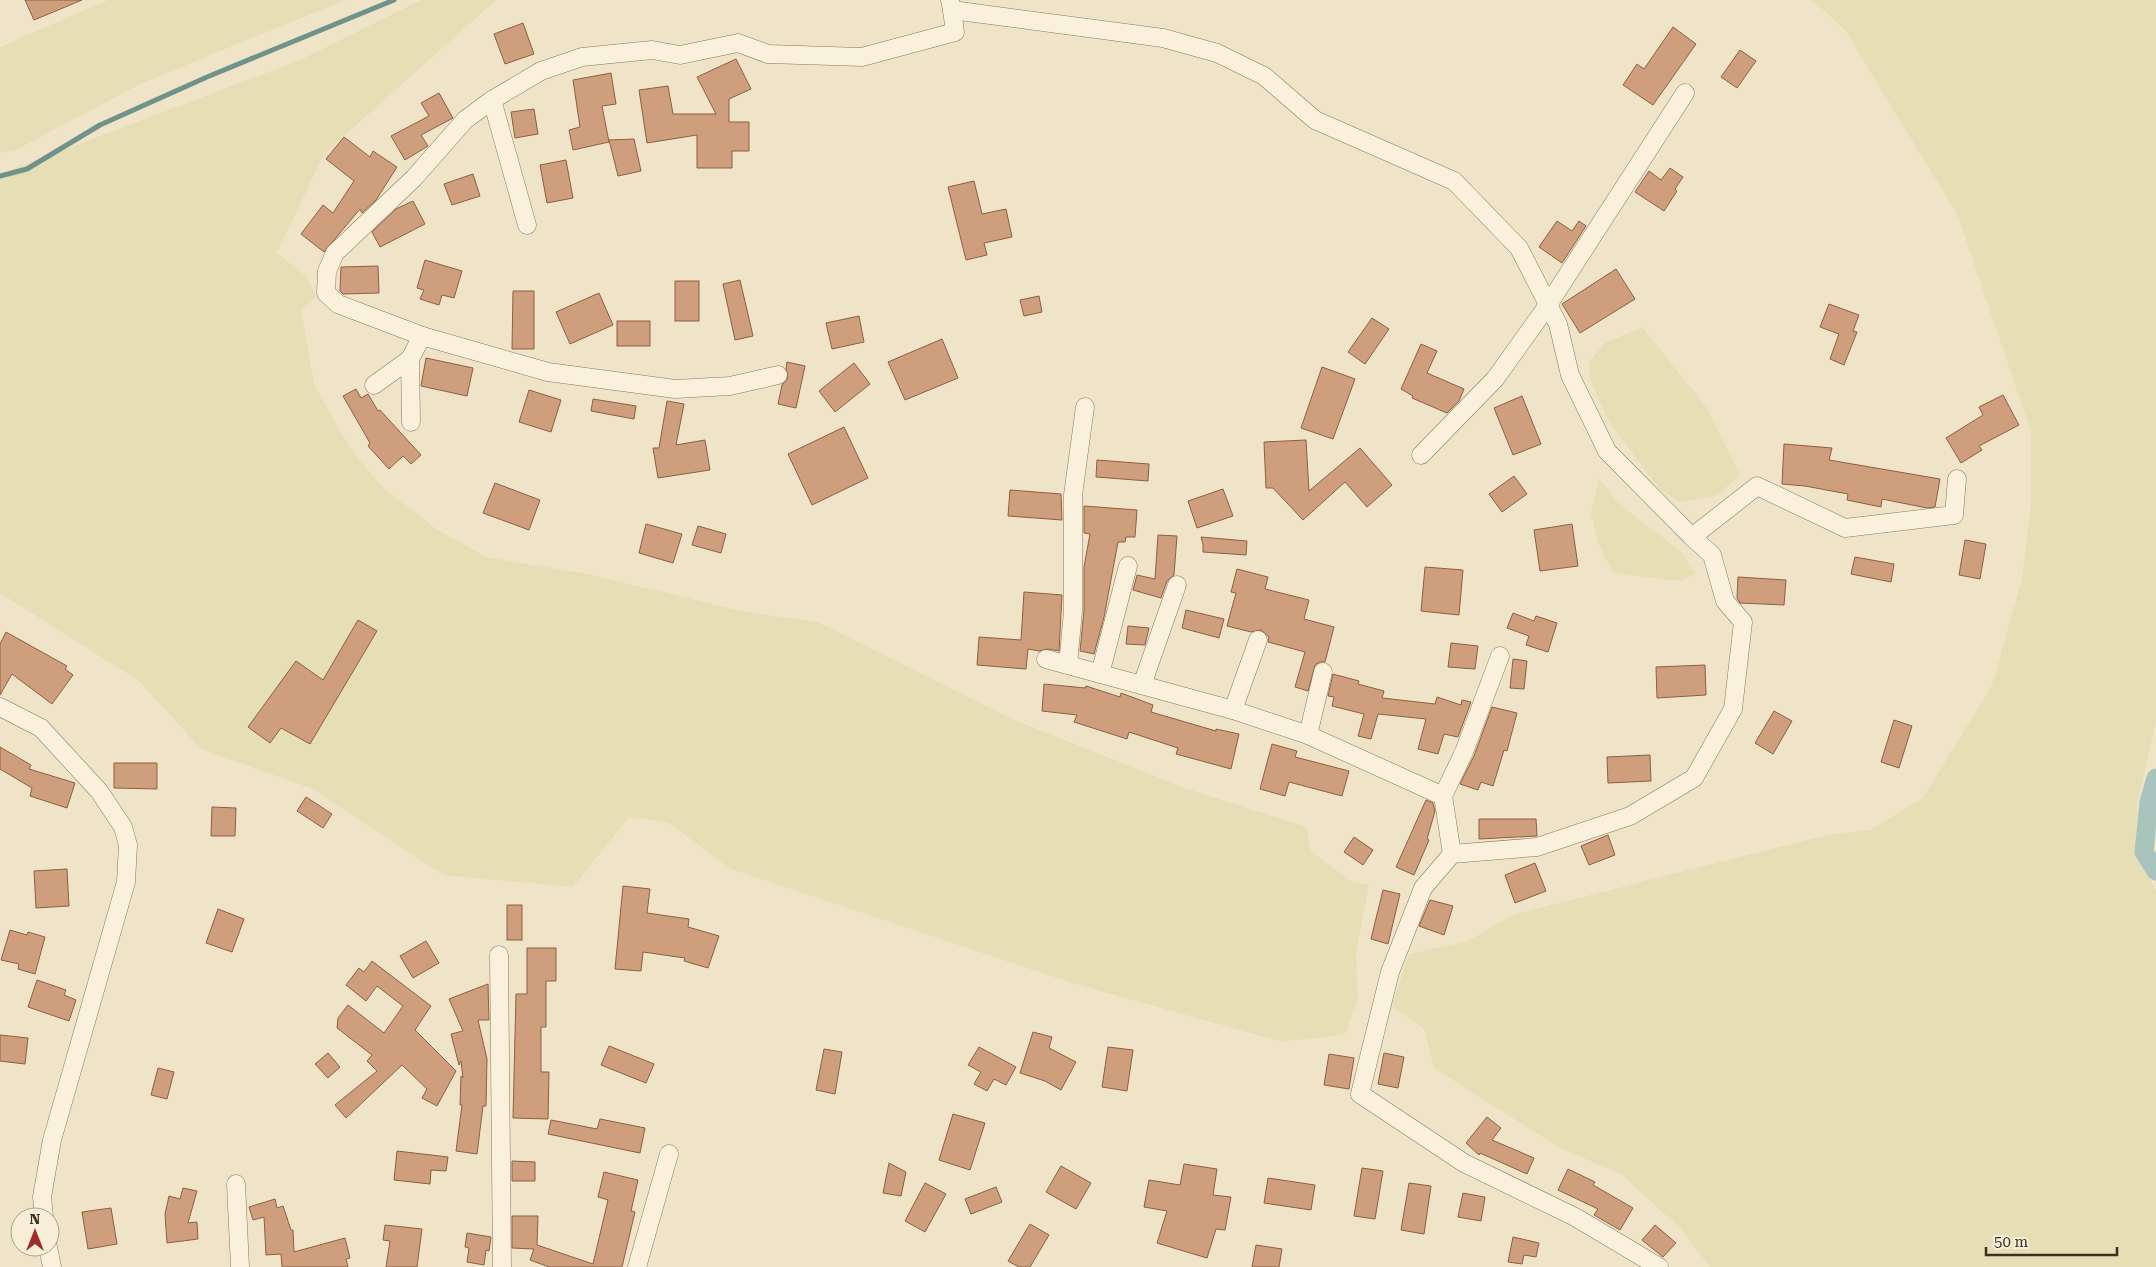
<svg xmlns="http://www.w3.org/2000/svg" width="2156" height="1267" viewBox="0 0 2156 1267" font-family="'Roboto Serif',serif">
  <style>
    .farmland { fill: #e6deb5 }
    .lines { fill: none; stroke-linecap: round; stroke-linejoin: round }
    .stream { stroke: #6f938a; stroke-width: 5 }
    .canal { stroke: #a9c4bc; stroke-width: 19 }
    .building { fill: #cf9f7d; stroke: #8d5f41 }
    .minor-casing { stroke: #8d765c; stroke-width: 19 }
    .minor { stroke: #faf1dc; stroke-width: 18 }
  </style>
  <rect width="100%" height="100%" fill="#f0e4c8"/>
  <!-- farmland -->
  <g class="farmland">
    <polygon points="108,0 346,0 142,83 16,150 0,153 0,47"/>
    <polygon points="421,0 496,0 324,154 277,253 307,277 316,296 301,310 314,384 348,445 382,487 435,528 486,557 588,574 745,612 818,622 1010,718 1185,788 1306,827 1311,851 1352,882 1369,885 1356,953 1358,997 1346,1033 1320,1038 1279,1041 1072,983 731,869 669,823 629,817 573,887 443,875 313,789 201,749 139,681 0,593 0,174 300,60"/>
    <polygon points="1810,0 2156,0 2156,721 2137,805 2136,848 2156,891 2156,1267 1710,1267 1682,1230 1621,1174 1560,1148 1434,1068 1424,1029 1392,1006 1409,954 1466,942 1515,914 1828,835 1870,830 1923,798 1992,685 2022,579 2031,503 2031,432 1958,216 1845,30 1819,6"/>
    <polygon points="1642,327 1707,408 1740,474 1718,495 1679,502 1660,489 1610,424 1590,380 1589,362 1605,343"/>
    <polygon points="1599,479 1619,504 1679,550 1696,574 1680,581 1613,573 1598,543 1591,513"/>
  </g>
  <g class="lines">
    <!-- stream -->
    <polyline class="stream" points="0,176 27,169 100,125 207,77 394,0"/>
    <!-- canal -->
    <polyline class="canal" points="2156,778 2149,802 2144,852 2156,871"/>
  </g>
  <!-- building -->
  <g class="building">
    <polygon points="25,0 82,0 34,20"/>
    <polygon points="523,23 534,54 505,64 494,34"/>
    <polygon points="1673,27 1696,44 1653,105 1623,85 1637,64 1644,69"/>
    <polygon points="1740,50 1756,61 1737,88 1721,77"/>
    <polygon points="736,59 751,89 729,99 729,122 749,122 749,151 732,151 732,168 697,168 697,135 647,143 639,90 668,86 673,114 716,114 697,77"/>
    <polygon points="611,73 616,104 602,106 609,142 573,150 569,130 580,127 573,80"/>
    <polygon points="439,93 453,118 421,135 428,146 405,160 391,136 429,116 421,103"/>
    <polygon points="534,109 538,134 515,138 511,112"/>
    <polygon points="344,137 370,157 373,151 397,167 376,200 362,213 360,209 324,252 301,234 323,205 333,213 354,181 326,159"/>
    <polygon points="634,139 641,171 618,176 609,140"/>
    <polygon points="566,160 573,198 547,203 540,165"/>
    <polygon points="1670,168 1683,177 1675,189 1677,191 1664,211 1635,192 1649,171 1661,180"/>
    <polygon points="473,174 480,196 452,205 444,184"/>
    <polygon points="974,181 982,214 1006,209 1012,237 984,243 987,255 966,260 948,187"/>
    <polygon points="413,201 425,224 380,247 372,232 396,209"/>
    <polygon points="1557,221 1572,231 1579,221 1586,226 1562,263 1539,247"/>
    <polygon points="425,260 462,271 454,298 442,295 439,305 420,299 424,290 417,288"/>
    <polygon points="378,266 379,293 343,294 340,291 341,267"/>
    <polygon points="1616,269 1635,299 1580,333 1562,304"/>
    <polygon points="740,280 753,336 735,340 723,284"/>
    <rect x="675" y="281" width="24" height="40"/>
    <polygon points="513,291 534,291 534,349 512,349"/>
    <polygon points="599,293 613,325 570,344 556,312"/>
    <polygon points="1039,296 1042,312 1024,316 1020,300"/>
    <polygon points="1829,304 1859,315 1853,331 1857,332 1844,365 1830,359 1839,334 1820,327"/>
    <polygon points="859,316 864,342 832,349 826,323"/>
    <polygon points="1372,318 1389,329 1365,364 1348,352"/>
    <rect x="617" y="321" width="33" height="25"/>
    <polygon points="942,339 958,378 905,400 888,362"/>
    <polygon points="1421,344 1437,351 1427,373 1464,389 1459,401 1447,413 1412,398 1413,396 1401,389"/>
    <polygon points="426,358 473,368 467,396 421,386"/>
    <polygon points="787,362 805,366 796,408 778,404 782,385 788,378 786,368"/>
    <polygon points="854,363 870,384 835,412 819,391"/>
    <polygon points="1322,367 1355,379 1333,439 1301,428"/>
    <polygon points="356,389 361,398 368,394 378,411 380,410 421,455 411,464 403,456 389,469 368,446 370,443 343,396"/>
    <polygon points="529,390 561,400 551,432 519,422"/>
    <polygon points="2003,395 2019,425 1979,446 1982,450 1961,463 1946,438 1983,415 1979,407"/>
    <polygon points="1522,396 1541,444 1513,455 1494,408"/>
    <polygon points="593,399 636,406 634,419 591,411"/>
    <polygon points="667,401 684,404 676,445 705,440 710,470 658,478 653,448 659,448"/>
    <polygon points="844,427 868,478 812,505 788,454"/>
    <polygon points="1306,440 1309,491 1360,448 1392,485 1367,507 1345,482 1303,520 1273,488 1266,488 1264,442"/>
    <polygon points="1784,444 1832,448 1829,460 1940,479 1935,507 1927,508 1882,499 1881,507 1847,500 1848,494 1805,486 1782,484"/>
    <polygon points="1097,460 1149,464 1148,481 1096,477"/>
    <polygon points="1514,476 1527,494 1502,512 1489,494"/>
    <polygon points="495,483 540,500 529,530 483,513"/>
    <polygon points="1223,489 1233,516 1197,528 1188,501"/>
    <polygon points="1010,490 1061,494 1062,520 1008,516"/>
    <polygon points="1084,506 1137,510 1135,537 1126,537 1125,542 1118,542 1104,617 1094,654 1080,651 1084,611 1084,567 1090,534 1084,533"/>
    <polygon points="646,524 682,534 673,563 639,553"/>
    <polygon points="1572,524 1578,566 1540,571 1534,530"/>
    <polygon points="698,526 726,534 721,553 692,545"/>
    <polygon points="1158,535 1177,536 1174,575 1167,581 1161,598 1133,590 1137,575 1155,579"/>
    <polygon points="1201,537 1247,541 1246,555 1203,552 1203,544"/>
    <polygon points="1965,540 1986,544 1980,579 1959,575"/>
    <polygon points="1855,557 1894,564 1891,582 1851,574"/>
    <polygon points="1425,567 1463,570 1459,615 1421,611"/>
    <polygon points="1237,569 1268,577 1265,589 1309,600 1304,619 1334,627 1325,662 1320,662 1315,665 1308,691 1295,687 1305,652 1268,642 1269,637 1261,630 1251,632 1227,626 1236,593 1231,592"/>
    <polygon points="1738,577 1786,580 1784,605 1740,603 1737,598"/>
    <polygon points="1024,592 1062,595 1059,651 1048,649 1039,651 1028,649 1026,669 977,665 979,637 1021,640"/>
    <polygon points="1186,610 1224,619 1219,638 1182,628"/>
    <polygon points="1513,613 1534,621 1536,616 1557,623 1548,652 1526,645 1529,636 1507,628"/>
    <polygon points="358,620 377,631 310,744 281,728 270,743 248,727 296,661 323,680"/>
    <polygon points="1128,626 1149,628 1145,645 1126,644"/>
    <polygon points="6,632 67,666 65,669 73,675 52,704 12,674 0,695 0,644"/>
    <polygon points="1451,643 1478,646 1475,669 1448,667"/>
    <polygon points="1513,659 1527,661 1524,689 1510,688"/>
    <polygon points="1705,665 1706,695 1657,698 1656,667"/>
    <polygon points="1333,674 1359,681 1358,684 1384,691 1382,698 1435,704 1437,697 1461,705 1462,700 1471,702 1458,737 1444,734 1438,754 1418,749 1426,719 1378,714 1371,739 1358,736 1364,714 1332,706 1334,697 1328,696"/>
    <polygon points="1044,684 1085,688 1086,686 1120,697 1121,693 1153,705 1151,712 1216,731 1216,729 1239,734 1231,769 1176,754 1178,748 1129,732 1127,739 1074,722 1077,715 1042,711"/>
    <polygon points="1492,707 1517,713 1507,751 1504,750 1493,786 1481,782 1478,790 1460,784 1474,756"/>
    <polygon points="1774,711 1792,721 1773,754 1755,743"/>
    <polygon points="1894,720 1912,726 1899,768 1881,762"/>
    <polygon points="1272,744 1297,751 1295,757 1349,771 1342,796 1289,782 1285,796 1260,789"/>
    <polygon points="0,747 31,765 29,769 75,783 67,808 30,796 32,788 0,769"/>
    <polygon points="1650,755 1651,781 1608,783 1607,757"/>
    <polygon points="114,763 157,763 157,789 114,788"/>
    <polygon points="306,797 332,814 323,828 297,811"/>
    <polygon points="1426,800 1433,803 1435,811 1427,839 1429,840 1414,875 1396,867"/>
    <polygon points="212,807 236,808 235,836 211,836"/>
    <polygon points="1479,819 1536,819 1537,836 1479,839"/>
    <polygon points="1608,835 1615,855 1589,865 1581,846"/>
    <polygon points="1354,837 1373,850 1363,865 1344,852"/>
    <polygon points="1535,863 1546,891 1515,903 1505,875"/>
    <polygon points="67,869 69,906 36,908 34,871"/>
    <polygon points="623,886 650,889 647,913 689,919 688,927 719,936 708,968 684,961 685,958 643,952 641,971 615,969"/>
    <polygon points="1383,890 1400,894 1388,944 1371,939"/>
    <polygon points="1430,900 1453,906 1444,935 1419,926"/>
    <rect x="507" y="905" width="15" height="35"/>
    <polygon points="218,909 244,919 232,952 206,943"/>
    <polygon points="10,930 27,935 28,932 45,937 35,974 18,969 19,964 1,960"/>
    <polygon points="426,941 439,963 413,978 400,956"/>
    <polygon points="527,948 556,948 556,981 546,981 546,1027 541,1027 541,1072 549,1072 548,1119 513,1118 516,994 527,994"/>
    <polygon points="372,961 431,1006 415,1030 456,1071 437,1106 422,1098 427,1089 402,1065 346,1118 335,1105 377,1071 367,1061 372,1055 337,1028 338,1018 348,1005 384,1033 403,1006 377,986 366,1001 346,985 359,968 364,972"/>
    <polygon points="37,980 66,990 64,995 76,1000 69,1021 28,1007"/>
    <polygon points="488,984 489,1020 478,1020 487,1059 486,1106 483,1106 477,1154 456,1151 462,1105 460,1105 461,1076 463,1078 461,1061 459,1065 451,1034 463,1031 449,999"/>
    <polygon points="1033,1032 1052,1037 1049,1048 1076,1062 1061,1090 1045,1081 1020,1073"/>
    <polygon points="0,1035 28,1038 25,1064 0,1061"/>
    <polygon points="609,1046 654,1064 646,1083 601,1065"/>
    <polygon points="979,1047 1016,1067 1006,1085 994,1079 987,1091 974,1084 981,1072 968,1065"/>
    <polygon points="1108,1047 1133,1050 1127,1091 1102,1087"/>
    <polygon points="824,1049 842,1052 835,1094 816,1090"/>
    <polygon points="328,1053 340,1067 328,1078 315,1064"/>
    <polygon points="1384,1053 1404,1057 1398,1088 1378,1084"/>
    <polygon points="1329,1054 1354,1058 1349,1089 1324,1085"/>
    <polygon points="158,1068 174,1072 167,1099 151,1095"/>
    <polygon points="953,1114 985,1123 970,1170 939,1160"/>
    <polygon points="1487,1117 1501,1128 1492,1140 1534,1158 1527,1174 1480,1153 1479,1155 1466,1143"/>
    <polygon points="600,1119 645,1128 640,1153 548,1134 551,1120 597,1129"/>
    <polygon points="397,1151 448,1157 446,1171 431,1170 430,1184 394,1180"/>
    <polygon points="512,1161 535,1162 535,1181 512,1181"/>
    <polygon points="889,1163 906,1172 901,1196 883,1193"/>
    <polygon points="1184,1164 1217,1169 1213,1195 1231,1197 1225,1230 1216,1229 1207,1258 1157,1243 1167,1211 1144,1207 1149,1180 1180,1185"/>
    <polygon points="1061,1166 1091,1183 1076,1209 1046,1192"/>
    <polygon points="1362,1168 1383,1171 1375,1219 1354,1216"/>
    <polygon points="1568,1169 1595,1182 1593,1185 1633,1208 1620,1230 1594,1215 1598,1209 1558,1190"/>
    <polygon points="604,1172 638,1180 631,1211 635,1212 622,1267 549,1267 530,1260 534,1249 512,1248 512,1216 538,1216 537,1245 593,1264 608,1200 598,1197"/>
    <polygon points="1268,1178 1315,1185 1311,1210 1264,1203"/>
    <polygon points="925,1183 946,1194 925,1232 905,1221"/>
    <polygon points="1409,1183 1431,1186 1424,1234 1401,1230"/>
    <polygon points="996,1187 1002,1202 971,1214 965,1199"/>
    <polygon points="183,1188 197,1191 188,1223 197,1222 198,1239 167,1243 165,1214 169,1196 180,1199"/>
    <polygon points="1463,1193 1485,1197 1481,1221 1458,1217"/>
    <polygon points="275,1199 277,1208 283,1206 291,1230 293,1230 294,1252 345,1238 350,1258 346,1259 348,1267 282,1267 281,1254 266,1255 264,1217 253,1220 249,1207"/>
    <polygon points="111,1208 117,1244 88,1249 82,1212"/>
    <polygon points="1030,1224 1049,1235 1030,1267 1019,1267 1008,1261"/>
    <polygon points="385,1225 422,1229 417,1267 386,1267 390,1241 383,1240"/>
    <polygon points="1655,1225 1676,1243 1663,1257 1642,1240"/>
    <polygon points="467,1233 491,1237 489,1251 486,1250 484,1265 467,1262 469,1248 465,1247"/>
    <polygon points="1513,1237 1539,1243 1536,1257 1524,1255 1522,1264 1508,1262"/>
    <polygon points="1256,1245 1282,1249 1279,1267 1252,1267"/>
  </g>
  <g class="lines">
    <!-- minor casing -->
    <g class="minor-casing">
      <g id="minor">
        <polyline points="950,0 952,10 1163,38 1217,53 1264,76 1315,120 1454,181 1519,248 1558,324 1570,375 1607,451 1692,537 1712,555 1725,601 1743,622 1733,709 1694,778 1630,816 1537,847 1452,854 1423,888 1390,972 1360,1094 1464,1163 1575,1217 1659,1267"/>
        <polyline points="492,100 527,225"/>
        <polyline points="778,375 730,386 675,389 548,372 422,336 338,304 326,293 327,271 335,253 414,178 465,120 492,100 541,71 582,57 652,50 680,55 738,43 768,54 862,57 955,32 952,10"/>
        <polyline points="374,385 410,359"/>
        <polyline points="411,422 410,359 422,336"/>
        <polyline points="1421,455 1495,379 1548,305 1685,93"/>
        <polyline points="1692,537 1757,486 1845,528 1954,515 1957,479"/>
        <polyline points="1046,659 1233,710 1308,735 1443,796"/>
        <polyline points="1068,665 1073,611 1073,495 1085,407"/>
        <polyline points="1100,674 1128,566"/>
        <polyline points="1142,685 1177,585"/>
        <polyline points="0,707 41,728 99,791 123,827 128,845 126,882 52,1140 42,1197 44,1217"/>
        <polyline points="1233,710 1258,640"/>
        <polyline points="1308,735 1323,672"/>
        <polyline points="1452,854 1443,796 1464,752 1500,656"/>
        <polyline points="499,955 502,1267"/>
        <polyline points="236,1184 240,1267"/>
        <polyline points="48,1247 52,1267"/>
        <polyline points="637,1267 669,1154"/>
      </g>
    </g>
    <!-- minor -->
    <use href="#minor" class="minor"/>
  </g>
  <!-- north arrow -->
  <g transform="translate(35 1232)"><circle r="24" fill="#f7eed8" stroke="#ada18e"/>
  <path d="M0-4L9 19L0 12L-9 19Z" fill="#9e2a2b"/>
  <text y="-8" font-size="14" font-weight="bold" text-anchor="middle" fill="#3d2e20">N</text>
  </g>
  <!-- scale -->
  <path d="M1986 1247v8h131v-8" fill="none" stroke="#3d2e20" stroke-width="2.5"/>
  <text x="1994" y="1247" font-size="15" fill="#3d2e20" stroke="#f7eed8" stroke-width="4" paint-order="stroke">50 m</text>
</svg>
